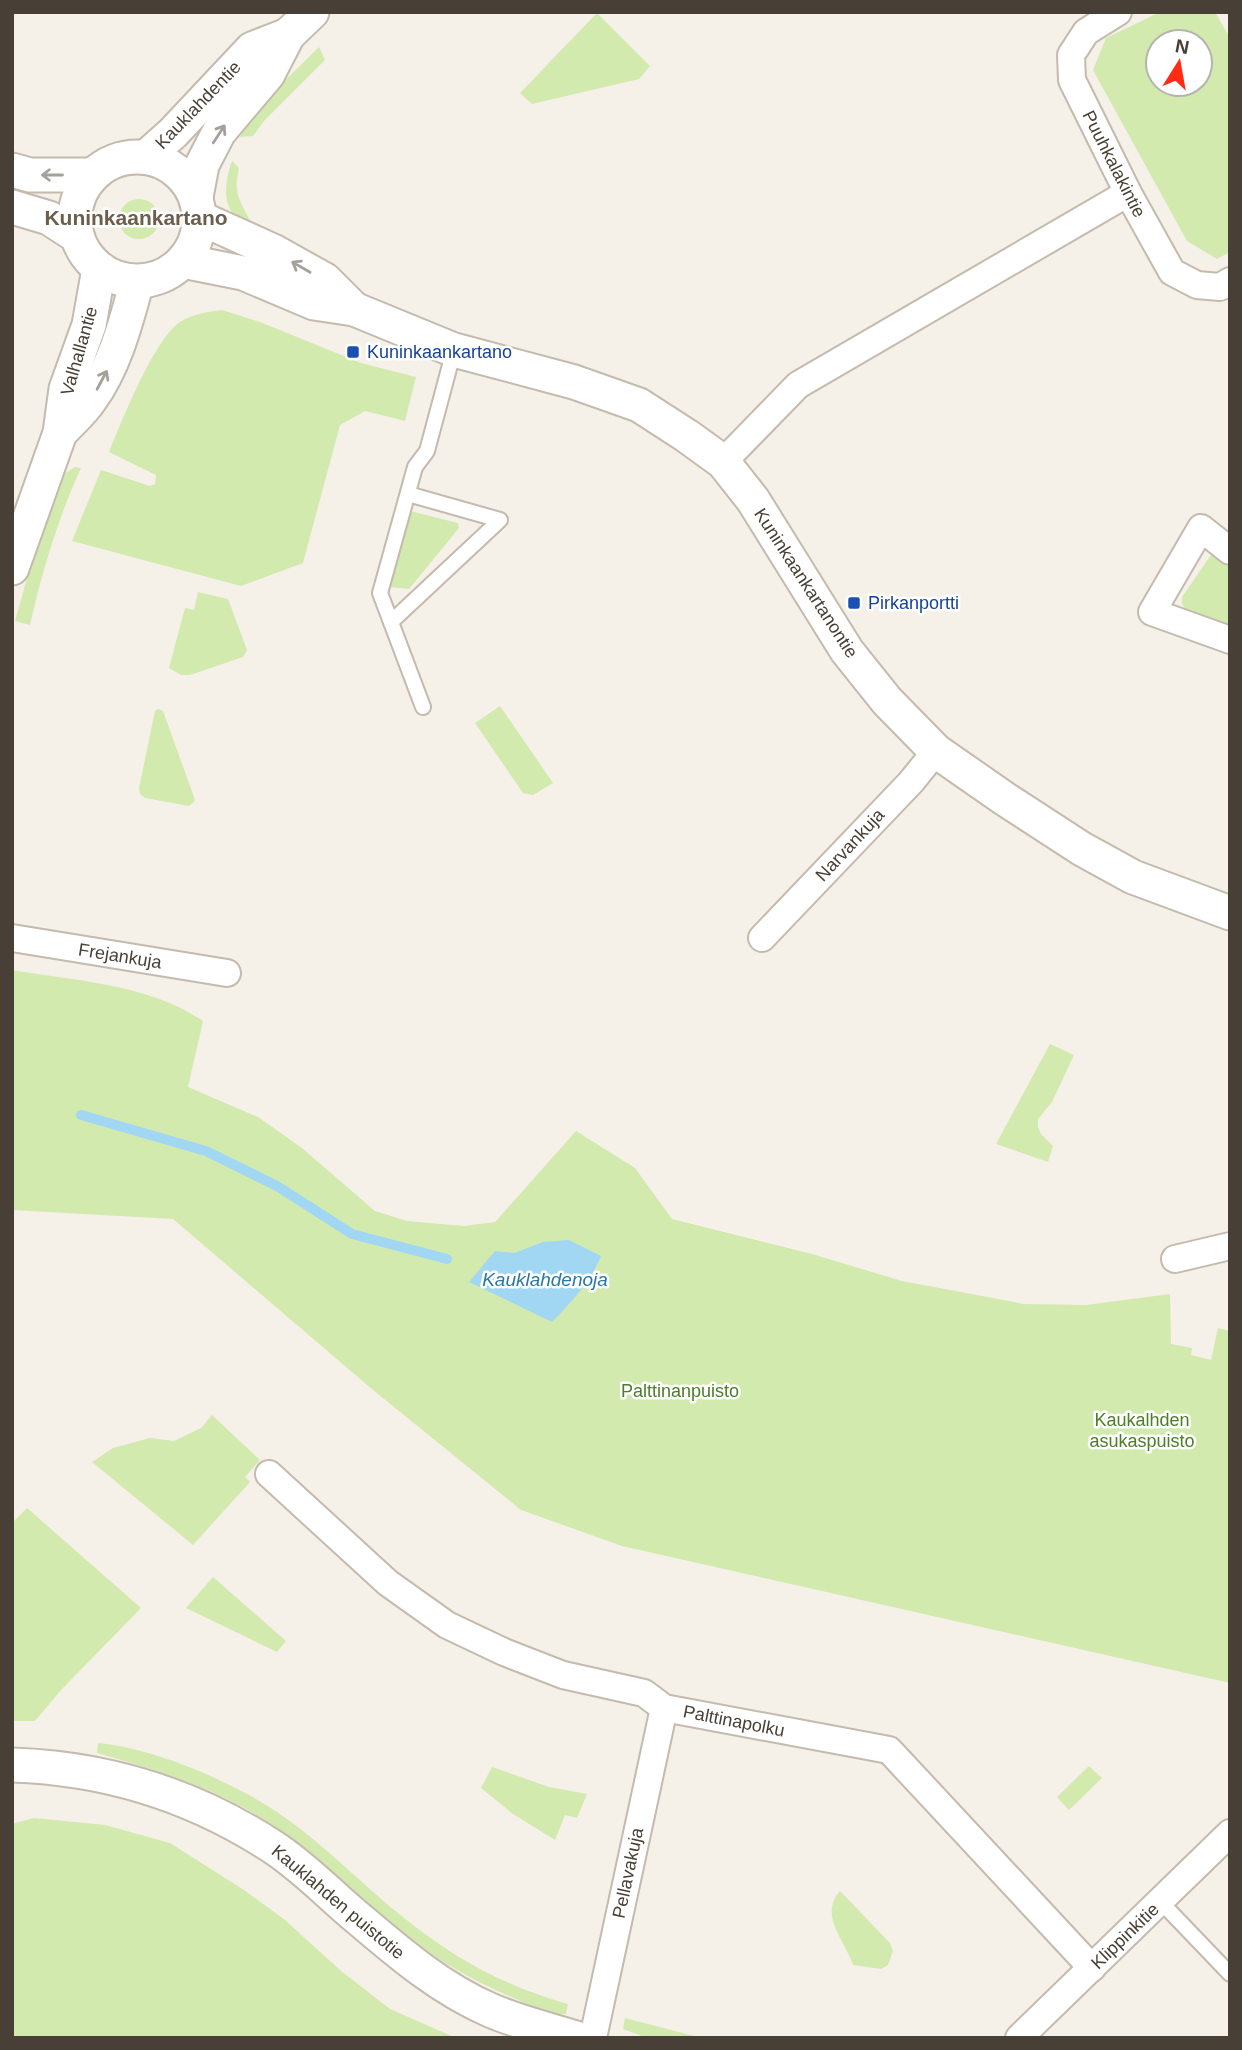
<svg xmlns="http://www.w3.org/2000/svg" width="1242" height="2050" viewBox="0 0 1242 2050" font-family="Arial,sans-serif">
  <style>
    .green { fill: #d3eaaf; fill-rule: evenodd }
    .water { fill: #a2d7f3 }
    .lines { fill: none; stroke-linecap: round; stroke-linejoin: round }
    .stream { stroke: #a2d7f3; stroke-width: 10 }
    .service-casing { stroke: #c4baad; stroke-width: 18 }
    .minor-casing { stroke: #c4baad; stroke-width: 30 }
    .tertiary-casing { stroke: #c4baad; stroke-width: 37 }
    .service { stroke: #fff; stroke-width: 14 }
    .minor { stroke: #fff; stroke-width: 26 }
    .tertiary { stroke: #fff; stroke-width: 33 }
    .oneway { stroke: #a4a09a }
    .transit-dot { fill: #1a4fb4; stroke: #fff; stroke-width: 2.5 }
    .labels { text-anchor: middle; stroke-width: 5; stroke-linejoin: round; paint-order: stroke }
    .street-label { font-size: 18px; fill: #484036; stroke: #fff }
    .transit-label { font-size: 18px; fill: #164399; stroke: #fff; text-anchor: start }
    .park-label { font-size: 18px; fill: #4c7d27; stroke: #fff }
    .water-label { font-size: 19px; font-style: italic; fill: #2879a8; stroke: #fff }
    .quarter-label { font-size: 21px; font-weight: bold; fill: #6c5e4d; stroke: #fff }
  </style>
  <rect width="100%" height="100%" fill="#f5f0e8"/>
  <!-- green -->
  <g class="green">
    <path d="M 1160,12 L 1215,12 L 1230,38 L 1230,252 L 1217,259 L 1187,241 L 1093,70 L 1106,38 ZM 1158,42 L 1200,42 L 1200,84 L 1158,84 Z"/>
    <polygon points="597,13 650,66 639,79 532,104 520,93"/>
    <polygon points="319,47 325,60 264,121 253,136 240,137 254,111"/>
    <path d="M 232,161 L 239,168 C 233,194 240,201 252,224 C 247,222 239,221 236,217 C 221,203 226,178 232,161 Z"/>
    <circle cx="139" cy="219" r="20"/>
    <path d="M 222,310 L 260,322 L 361,363 L 416,377 L 405,421 L 365,411 L 340,425 L 303,563 L 241,586 L 72,541 L 101,470 L 150,486 L 155,484 L 156,475 L 109,452 C 122,421 154,339 180,322 C 192,314 208,312 222,310 Z"/>
    <path d="M 75,467 L 81,468 C 58,518 42,572 30,625 L 15,621 L 32,561 L 64,474 Z"/>
    <polygon points="410,511 458,523 459,528 409,589 390,587"/>
    <polygon points="1211,555 1222,556 1230,562 1230,627 1187,611 1182,604 1182,597"/>
    <polygon points="198,592 228,599 247,650 243,657 190,675 181,675 169,668 185,608 194,610"/>
    <polygon points="500,706 553,783 533,795 523,793 475,723"/>
    <polygon points="158,709 163,711 194,797 195,801 189,806 145,798 140,794 139,788 155,711"/>
    <path d="M 12,970 C 76,981 149,984 203,1021 L 188,1087 L 258,1117 L 302,1148 L 375,1211 L 407,1221 L 464,1226 L 495,1222 L 576,1131 L 635,1168 L 672,1219 L 812,1254 L 902,1281 L 1024,1304 L 1086,1305 L 1170,1294 L 1171,1344 L 1192,1348 L 1191,1355 L 1211,1360 L 1218,1328 L 1230,1331 L 1230,1683 L 622,1546 L 521,1510 L 373,1390 L 173,1219 L 12,1210 Z"/>
    <polygon points="1050,1044 1074,1055 1052,1102 1038,1119 1038,1127 1041,1134 1053,1146 1048,1162 996,1144"/>
    <polygon points="212,1415 260,1460 245,1477 250,1482 193,1545 92,1462 113,1448 150,1438 174,1441 201,1428"/>
    <polygon points="27,1508 141,1608 61,1690 35,1721 12,1721 12,1523"/>
    <polygon points="213,1577 286,1641 277,1652 186,1608"/>
    <path d="M 98,1743 C 159,1749 244,1786 294,1824 C 334,1854 368,1890 408,1921 C 455,1959 509,1988 568,2004 L 566,2014 C 551,2016 535,2007 521,2001 C 471,1981 426,1954 384,1918 C 344,1884 306,1845 260,1817 C 209,1786 154,1769 97,1753 Z"/>
    <polygon points="1089,1766 1102,1778 1069,1810 1057,1797"/>
    <polygon points="492,1767 549,1787 587,1794 577,1818 565,1815 555,1840 513,1814 481,1788"/>
    <polygon points="34,1818 105,1825 170,1843 244,1890 285,1920 340,1970 390,2009 456,2038 12,2038 12,1824"/>
    <path d="M 840,1891 L 890,1943 L 893,1951 L 888,1965 L 881,1969 L 853,1965 C 846,1942 818,1915 840,1891 Z"/>
    <polygon points="625,2018 702,2038 647,2038 623,2029"/>
  </g>
  <!-- water -->
  <path class="water" d="M 569,1240 L 601,1256 C 590,1283 572,1301 552,1322 L 469,1282 L 495,1251 L 514,1253 L 543,1242 Z"/>
  <g class="lines">
    <!-- stream -->
    <polyline class="stream" points="81,1115 206,1151 277,1186 352,1234 447,1259"/>
    <!-- service casing -->
    <g class="service-casing">
      <g id="service">
        <polyline points="391,622 500,520 408,494"/>
        <polyline points="423,707 380,593 415,467 427,451 454,350"/>
        <polyline points="1160,1901 1230,1974"/>
      </g>
    </g>
    <!-- minor casing -->
    <g class="minor-casing">
      <g id="minor">
        <polyline points="1118,12 1086,32 1071,55 1072,80 1128,193 1172,272 1197,285 1220,287 1230,281"/>
        <polyline points="723,462 798,385 1128,193"/>
        <polyline points="1230,551 1201,528 1152,612 1230,640"/>
        <polyline points="12,938 227,973"/>
        <polyline points="762,938 911,782 936,751"/>
        <polyline points="1175,1259 1230,1246"/>
        <polyline points="269,1474 388,1583 447,1625 504,1652 563,1675 644,1693 664,1708 889,1750 1092,1968"/>
        <polyline points="593,2038 664,1708"/>
        <polyline points="1019,2038 1230,1833"/>
      </g>
    </g>
    <!-- tertiary casing -->
    <g class="tertiary-casing">
      <g id="tertiary">
        <circle cx="137" cy="219" r="62"/>
        <polyline points="146,157 173,133 252,49 288,35"/>
        <polyline points="12,170 30,175 93,175"/>
        <polyline points="196,197 202,165 219,132 268,74 288,35 312,12"/>
        <polyline points="12,207 49,218 77,236"/>
        <polyline points="200,218 273,251 325,280 354,309"/>
        <polyline points="183,261 243,273 314,303 354,309 454,350 574,382 639,405 687,436 723,462 753,500 847,651 887,701 936,751 1005,799 1082,849 1133,877 1230,913"/>
        <path d="M 60,433 C 70,422 82,412 90,400 C 115,366 126,322 137,282"/>
        <polyline points="12,568 60,433 66,389 89,325 99,269"/>
        <path d="M 12,1765 C 106,1768 195,1796 273,1847 C 304,1867 331,1896 359,1919 C 399,1953 441,1989 490,2010 C 517,2022 547,2029 576,2038"/>
      </g>
    </g>
    <!-- service -->
    <use href="#service" class="service"/>
    <!-- minor -->
    <use href="#minor" class="minor"/>
    <!-- tertiary -->
    <use href="#tertiary" class="tertiary"/>
  </g>
  <!-- one-way arrows -->
  <defs><path id="oneway-shaft" d="M-6 0H5M1.5-3L5.5 0L1.5 3" fill="none" stroke-width="1.6" stroke-linecap="round" stroke-linejoin="round" transform="scale(1.75)"/></defs>
  <g class="oneway">
    <use href="#oneway-shaft" transform="translate(219 134) rotate(-57)"/>
    <use href="#oneway-shaft" transform="translate(52 175) rotate(-180)"/>
    <use href="#oneway-shaft" transform="translate(301 267) rotate(-150)"/>
    <use href="#oneway-shaft" transform="translate(102 380) rotate(-62)"/>
  </g>
  <!-- markers -->
  <g class="transit-dot">
    <rect x="346" y="345" width="14" height="14" rx="3.5"/>
    <rect x="847" y="596" width="14" height="14" rx="3.5"/>
  </g>
  <g class="labels">
    <!-- street labels -->
    <g class="street-label">
      <text transform="translate(198 105) rotate(-46)" y="6">Kauklahdentie</text>
      <text transform="translate(1114 164) rotate(63)" y="6">Puuhkalakintie</text>
      <text transform="translate(79 351) rotate(-74)" y="6">Valhallantie</text>
      <text transform="translate(806 583) rotate(57)" y="6">Kuninkaankartanontie</text>
      <text transform="translate(850 845) rotate(-47)" y="6">Narvankuja</text>
      <text transform="translate(120 956) rotate(9)" y="6">Frejankuja</text>
      <text transform="translate(734 1721) rotate(11)" y="6">Palttinapolku</text>
      <text transform="translate(628 1873) rotate(-78)" y="6">Pellavakuja</text>
      <text transform="translate(338 1902) rotate(40)" y="6">Kauklahden puistotie</text>
      <text transform="translate(1125 1936) rotate(-44)" y="6">Klippinkitie</text>
    </g>
    <!-- transit labels -->
    <g class="transit-label">
      <text x="367" y="358">Kuninkaankartano</text>
      <text x="868" y="609">Pirkanportti</text>
    </g>
    <!-- park labels -->
    <g class="park-label">
      <text x="680" y="1397">Palttinanpuisto</text>
      <text x="1142" y="1426">Kaukalhden<tspan x="1142" dy="21">asukaspuisto</tspan></text>
    </g>
    <!-- water labels -->
    <g class="water-label">
      <text x="545" y="1286">Kauklahdenoja</text>
    </g>
    <!-- quarter labels -->
    <g class="quarter-label">
      <text x="136" y="225">Kuninkaankartano</text>
    </g>
  </g>
  <!-- border -->
  <rect width="1242" height="2050" fill="none" stroke="#484036" stroke-width="28"/>
  <!-- north arrow -->
  <g transform="translate(1179 63) rotate(11)"><circle r="33" fill="#ffffff" stroke="#b6b3af" stroke-width="2"/>
  <path d="M0-5L12 26L0 18L-12 26Z" fill="#ff2b15"/>
  <text y="-10" font-size="19" font-weight="bold" text-anchor="middle" fill="#484036">N</text>
  </g>
</svg>
